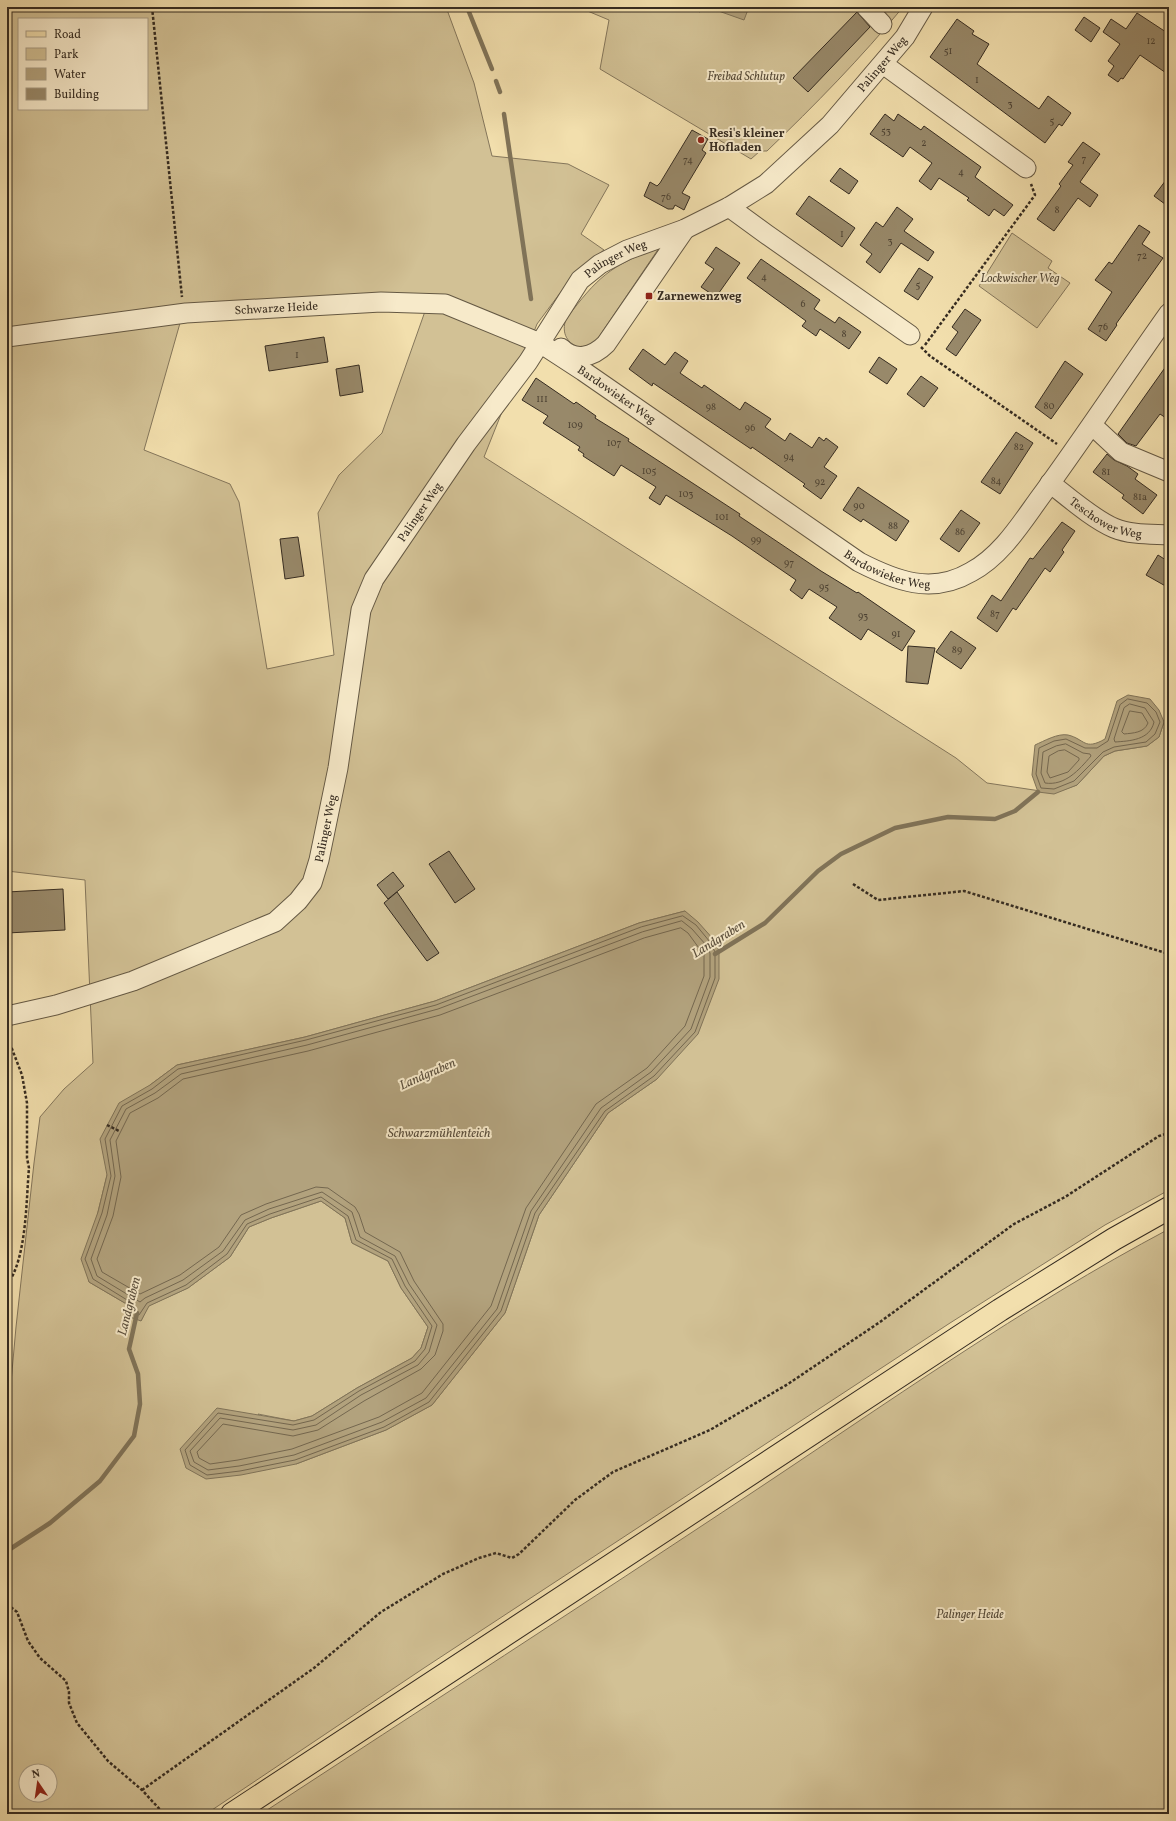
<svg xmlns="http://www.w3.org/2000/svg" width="1176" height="1821" viewBox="0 0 1176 1821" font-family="Vollkorn,serif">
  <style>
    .green { fill: #d2c195; stroke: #84765b; fill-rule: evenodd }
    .water { fill: #b2a27d; stroke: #807358 }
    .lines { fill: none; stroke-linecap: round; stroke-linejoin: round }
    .shore { stroke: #74674f; stroke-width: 1 }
    .stream { stroke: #807358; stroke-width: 4.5 }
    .building { fill: #98896a; stroke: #362c21 }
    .minor-casing { stroke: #655944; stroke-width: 21 }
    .major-casing { stroke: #362c21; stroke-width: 24 }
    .path { stroke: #362c21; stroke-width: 2.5; stroke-dasharray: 3 2; stroke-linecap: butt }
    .minor { stroke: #f7eaca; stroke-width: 19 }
    .major { stroke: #f2dfad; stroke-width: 22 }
    .poi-dot { fill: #8f2418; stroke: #f7eaca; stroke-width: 1.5 }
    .labels { text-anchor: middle; stroke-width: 4; stroke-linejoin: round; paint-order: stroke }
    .number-label { font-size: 10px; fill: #4e4333 }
    .street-label { font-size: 12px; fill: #362c21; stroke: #f7eaca }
    .park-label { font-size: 12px; font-style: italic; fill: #554a38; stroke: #f7eaca }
    .poi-label { font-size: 12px; font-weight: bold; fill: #362c21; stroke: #f7eaca; text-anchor: start }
    .water-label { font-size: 13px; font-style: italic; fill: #5b4f3d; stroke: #f7eaca }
  </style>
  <rect width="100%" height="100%" fill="#f2dfad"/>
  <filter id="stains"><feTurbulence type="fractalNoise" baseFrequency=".005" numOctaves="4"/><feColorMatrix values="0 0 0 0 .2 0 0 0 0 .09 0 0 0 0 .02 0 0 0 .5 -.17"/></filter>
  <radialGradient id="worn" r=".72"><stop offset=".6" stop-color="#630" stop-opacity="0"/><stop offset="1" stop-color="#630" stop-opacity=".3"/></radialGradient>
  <!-- green -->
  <g class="green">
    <path d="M 7,7 L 446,7 L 474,83 L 492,156 L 568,164 L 609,185 L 581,234 L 604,250 L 584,265 L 569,281 L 537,324 L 484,457 L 956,758 L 987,783 L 1054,793 L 1077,785 L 1104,756 L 1115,751 L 1147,746 L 1159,737 L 1164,722 L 1169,722 L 1169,1190 L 1105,1225 L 950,1323 L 424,1668 L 206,1814 L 7,1814 L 7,1427 L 16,1327 L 34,1163 L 40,1117 L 64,1089 L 93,1063 L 85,880 L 7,871 ZM 19,19 L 147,19 L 147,109 L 19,109 ZM 429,300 L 382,433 L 339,475 L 318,513 L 334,655 L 267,669 L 239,502 L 230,484 L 144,450 L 184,309 ZM 685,911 L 657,1079 L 608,1113 L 539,1215 L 505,1313 L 432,1405 L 386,1430 L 296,1464 L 258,1414 L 294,1421 L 312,1416 L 357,1388 L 412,1358 L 421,1348 L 428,1327 L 401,1288 L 388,1261 L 352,1243 L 345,1218 L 321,1201 L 271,1218 L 249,1227 L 230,1257 L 188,1288 L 148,1306 L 141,1321 L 130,1306 L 89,1282 L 98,1212 L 107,1175 L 150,1085 L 177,1065 L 305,1037 L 435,1001 L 639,923 ZM 26,1771 L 50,1771 L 50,1795 L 26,1795 Z"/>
    <path d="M 578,7 L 903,7 C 861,58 815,105 767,151 L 760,151 L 751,159 L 600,69 L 609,20 Z"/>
    <polygon points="1012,233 1052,261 1048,268 1070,283 1037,328 979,286"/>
    <path d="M 659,248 L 594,344 L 581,348 C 567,344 561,333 566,319 C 597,278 610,265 659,248 Z"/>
    <path d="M 1169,1229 L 1169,1814 L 261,1814 C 423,1708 586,1603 747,1496 C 886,1404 1022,1307 1169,1229 Z"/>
  </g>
  <!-- water -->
  <g class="water">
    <polygon points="697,7 749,7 744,20 710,8 699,12"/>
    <path d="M 1128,695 L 1150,699 L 1159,710 L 1164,722 L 1159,737 L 1147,746 L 1115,751 L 1104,756 L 1077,785 L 1054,794 L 1038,792 L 1032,775 L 1035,745 C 1044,741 1058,733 1068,735 C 1085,739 1084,751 1105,739 L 1117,701 Z"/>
    <polygon points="685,911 698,922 714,940 719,951 719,979 698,1034 657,1079 608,1113 539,1215 505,1313 432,1405 386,1430 296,1464 241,1475 206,1479 186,1468 180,1449 217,1408 294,1421 312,1416 357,1388 412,1358 421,1348 428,1327 401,1288 388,1261 352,1243 345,1218 321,1201 271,1218 249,1227 230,1257 188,1288 149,1306 141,1321 130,1317 130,1306 89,1282 81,1259 98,1212 107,1175 100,1139 119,1103 150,1085 177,1065 305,1037 435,1001 639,923"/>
  </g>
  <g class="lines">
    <!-- shore -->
    <g class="shore">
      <polygon points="1128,699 1147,703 1156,712 1160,722 1155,734 1146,742 1114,747 1103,752 1074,781 1054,789 1041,788 1036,774 1039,748 1054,741 1066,739 1085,748 1097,748 1108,741 1120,705"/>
      <path d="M 1130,704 L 1145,708 L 1154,722 C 1150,740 1130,741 1115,742 L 1114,739 L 1124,708 Z"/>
      <path d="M 1130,711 L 1142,713 L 1148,723 C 1144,733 1133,733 1124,734 L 1122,732 Z"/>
      <path d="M 1066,744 L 1083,753 L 1090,754 L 1091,756 C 1079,770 1065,786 1045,783 L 1041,773 L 1043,752 L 1056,746 Z"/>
      <polygon points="1065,750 1079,758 1079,760 1068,772 1050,778 1047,772 1049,756 1058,751"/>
      <polygon points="683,916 696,925 710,942 715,952 715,978 695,1032 654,1076 605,1111 535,1213 501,1311 429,1402 384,1427 295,1460 240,1471 207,1475 190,1465 185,1450 218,1413 293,1425 314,1420 359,1391 415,1361 425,1349 432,1326 405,1286 392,1259 356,1240 348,1216 321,1197 270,1214 247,1224 227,1254 186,1285 147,1303 139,1315 135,1314 132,1303 93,1279 85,1259 102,1213 111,1176 105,1139 122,1106 152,1089 178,1069 306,1040 436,1005 641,927"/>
      <polygon points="682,921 692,929 706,945 710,953 710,977 691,1029 651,1072 601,1108 531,1211 497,1309 426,1398 382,1422 294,1455 239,1466 208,1470 194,1462 190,1451 220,1418 293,1430 316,1425 361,1395 418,1365 429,1352 437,1325 409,1284 395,1256 360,1237 352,1212 322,1192 269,1209 245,1220 223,1251 183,1280 145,1298 140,1302 97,1276 91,1259 107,1215 115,1176 110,1140 126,1109 155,1093 181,1074 307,1045 438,1009 642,932"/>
      <polygon points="681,928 688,933 704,955 704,976 685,1026 647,1068 596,1104 526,1208 491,1306 422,1393 379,1417 292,1449 238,1460 210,1464 199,1458 197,1452 223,1424 293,1436 318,1430 364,1401 421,1369 435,1355 443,1331 443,1324 414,1281 400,1252 365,1232 359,1214 355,1207 328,1188 316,1187 266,1204 241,1215 219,1247 180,1275 140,1294 102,1272 97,1259 113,1216 121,1177 116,1141 130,1113 158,1098 183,1079 308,1051 440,1015 644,938"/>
    </g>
    <!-- stream -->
    <g class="stream">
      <polyline points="467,7 492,69"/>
      <polyline points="496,81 500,92"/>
      <polyline points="504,114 531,299"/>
      <polyline points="715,954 765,923 818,871 841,854 895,828 948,817 995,819 1015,811 1038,792"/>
      <polyline points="7,1551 50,1523 100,1481 134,1436 140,1404 138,1374 129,1349 137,1313"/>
    </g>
  </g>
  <!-- building -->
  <g class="building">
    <polygon points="857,12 870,27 808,92 793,78"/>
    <polygon points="1137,13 1169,34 1169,75 1140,55 1123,79 1121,78 1118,82 1108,75 1114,66 1108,61 1120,44 1103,32 1111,19 1126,29"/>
    <polygon points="1084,17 1100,28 1091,42 1075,30"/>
    <polygon points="957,19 974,31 972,34 989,44 977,64 1039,109 1048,96 1071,113 1062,126 1059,124 1045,143 930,57"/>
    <polygon points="885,114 894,121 898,114 921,130 924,126 981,167 975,177 1013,205 1004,216 994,209 989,216 967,200 969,198 939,178 931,190 919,181 932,163 910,147 903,157 870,134"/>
    <polygon points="692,130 708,139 702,150 706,153 682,193 690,197 684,210 675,205 673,209 668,209 644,196 650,182 657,186 660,183"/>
    <polygon points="1083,142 1100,154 1080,182 1098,195 1090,207 1078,198 1054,231 1037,219 1061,186 1059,184 1073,165 1068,162"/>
    <polygon points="840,168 858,181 849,194 830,181"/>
    <polygon points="1169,176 1169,207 1154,196"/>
    <polygon points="809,196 855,228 842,247 796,214"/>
    <polygon points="897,207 913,219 904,231 934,252 928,261 901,243 880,273 866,262 872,254 860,245 876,222 883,227"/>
    <polygon points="1139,225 1150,232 1142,244 1163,258 1116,324 1117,325 1106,341 1088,329 1112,292 1095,280 1109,262 1112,264"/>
    <polygon points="716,247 740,263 716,297 701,287 714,269 705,263"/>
    <polygon points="761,259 820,300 814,309 835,323 839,317 861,332 849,349 820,329 816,336 802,326 806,321 747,278"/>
    <polygon points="919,268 933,277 918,300 904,291"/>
    <polygon points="965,309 981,320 956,356 946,349 958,332 952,327"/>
    <polygon points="324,337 328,362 269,371 265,346"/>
    <polygon points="643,349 665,365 675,352 688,361 680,373 702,388 704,385 740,410 745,402 771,419 765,427 785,441 790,433 812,448 819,437 824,441 826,438 838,447 824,467 837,476 821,499 803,486 805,484 752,447 751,449 653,383 652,386 629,369"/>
    <polygon points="879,357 897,369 887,384 869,372"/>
    <polygon points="1065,361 1083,374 1051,419 1035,407"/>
    <polygon points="1169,362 1169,420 1160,414 1136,446 1127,443 1118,434"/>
    <polygon points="359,365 363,392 340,396 336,369"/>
    <polygon points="921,376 938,388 924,407 907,394"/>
    <polygon points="536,378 574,404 576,402 596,416 595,418 629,439 628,441 740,514 739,516 821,571 857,593 858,592 915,631 902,651 868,629 861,640 829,618 837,607 809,589 802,599 790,590 796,580 732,536 666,495 660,505 649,498 656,487 621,465 614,476 583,456 584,454 578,450 580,447 543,423 548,416 522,400"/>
    <polygon points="1016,432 1033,443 1000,494 981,482"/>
    <polygon points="1107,454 1114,460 1127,466 1138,474 1135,479 1157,495 1143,514 1122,498 1124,495 1093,472"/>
    <polygon points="858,487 909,521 896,541 863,519 861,522 843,510"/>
    <polygon points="961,510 980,523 959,552 940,539"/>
    <polygon points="1062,522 1075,531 1062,550 1064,552 1050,572 1045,568 1016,610 1013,608 997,632 977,618 992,595 1001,601 1030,558 1033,559"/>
    <polygon points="298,537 304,576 285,579 280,539"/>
    <polygon points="1158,555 1169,562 1169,588 1146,575"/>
    <polygon points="951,631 976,648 961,669 936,652"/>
    <polygon points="908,646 935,648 928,684 906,682"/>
    <polygon points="449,851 475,889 455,903 429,864"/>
    <polygon points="393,872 404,886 388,899 377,885"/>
    <polygon points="63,889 65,930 7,933 7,892"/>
    <polygon points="397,892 439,953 427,961 384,903"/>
  </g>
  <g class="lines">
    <!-- minor casing -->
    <g class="minor-casing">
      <g id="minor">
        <polyline points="866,7 882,24"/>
        <polyline points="883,64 1026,168"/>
        <polyline points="729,207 766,234 910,335"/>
        <path id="s1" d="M 7,337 L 186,313 L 381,302 L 445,304 L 540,343 L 583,371 L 859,562 C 896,581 932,595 971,572 C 1003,555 1023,520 1044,492 C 1087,433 1127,372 1169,313"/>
        <path d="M 561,348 C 575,362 593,357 606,344 L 685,229"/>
        <polyline points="1092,425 1121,452 1169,472"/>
        <path id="s2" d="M 1050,483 C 1068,497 1093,519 1114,528 C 1131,535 1151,534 1169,535"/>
        <path id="s3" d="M 7,1016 L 56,1005 L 133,981 L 275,922 L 298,901 L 312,883 L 319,860 L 338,768 L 361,610 L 374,579 L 466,444 L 528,362 L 580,280 L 600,264 L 627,250 L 685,229 L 729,207 L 766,184 L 830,125 L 905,37 L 923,7"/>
      </g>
    </g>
    <!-- major casing -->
    <g class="major-casing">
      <polyline id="major" points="232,1814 1000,1310 1114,1239 1169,1208"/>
    </g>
    <!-- path -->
    <g class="path">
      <polyline points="152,7 182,297"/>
      <polyline points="925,345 1035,195 1031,184"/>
      <polyline points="921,347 930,356 1057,444"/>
      <polyline points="853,884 878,900 964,891 1169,954"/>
      <polyline points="107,1125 119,1131"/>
      <path d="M 7,1285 C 27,1258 26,1201 29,1168 L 27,1158 L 27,1103 L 22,1075 L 9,1041 L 10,1032"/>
      <polyline points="7,1604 17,1612 28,1641 40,1658 66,1681 69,1692 69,1703 77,1723 108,1761 142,1790 164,1814"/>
      <polyline points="142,1790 314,1668 381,1612 443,1574 479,1558 496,1553 512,1558 519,1554 575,1500 613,1472 710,1430 788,1384 880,1322 1014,1224 1065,1197 1159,1136 1169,1133"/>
    </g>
    <!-- minor -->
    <use href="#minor" class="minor"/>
    <!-- major -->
    <use href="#major" class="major"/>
  </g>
  <!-- markers -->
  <g class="poi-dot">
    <circle cx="701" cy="140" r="4"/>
    <rect x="645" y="292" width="8" height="8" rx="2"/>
  </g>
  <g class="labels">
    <!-- number labels -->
    <g class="number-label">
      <text x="1151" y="44">12</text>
      <text x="948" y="54">51</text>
      <text x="977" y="83">1</text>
      <text x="1010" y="107">3</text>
      <text x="1052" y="124">5</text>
      <text x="886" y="134">53</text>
      <text x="924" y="146">2</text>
      <text x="1084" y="162">7</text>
      <text x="688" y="163">74</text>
      <text x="961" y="175">4</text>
      <text x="666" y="200">76</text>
      <text x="1057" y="213">8</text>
      <text x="842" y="237">1</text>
      <text x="890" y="244">3</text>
      <text x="1142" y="259">72</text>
      <text x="764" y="280">4</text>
      <text x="918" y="288">5</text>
      <text x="803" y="307">6</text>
      <text x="1103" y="330">76</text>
      <text x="844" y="337">8</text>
      <text x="297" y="358">1</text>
      <text x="542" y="402">111</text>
      <text x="1049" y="409">80</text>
      <text x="711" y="410">98</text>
      <text x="575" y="428">109</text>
      <text x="750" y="431">96</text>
      <text x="614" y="446">107</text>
      <text x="1019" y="450">82</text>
      <text x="789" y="460">94</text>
      <text x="649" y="474">105</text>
      <text x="1106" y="475">81</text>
      <text x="996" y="484">84</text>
      <text x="820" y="485">92</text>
      <text x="686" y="497">103</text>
      <text x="1140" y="500">81a</text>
      <text x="859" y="509">90</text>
      <text x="722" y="520">101</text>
      <text x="893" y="529">88</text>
      <text x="960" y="535">86</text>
      <text x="756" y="543">99</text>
      <text x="789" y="566">97</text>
      <text x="824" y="590">95</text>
      <text x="995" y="617">87</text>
      <text x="863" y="619">93</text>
      <text x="896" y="637">91</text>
      <text x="957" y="653">89</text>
    </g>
    <!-- street labels -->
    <g class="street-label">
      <text dy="4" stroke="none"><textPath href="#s3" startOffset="1391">Palinger Weg</textPath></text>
      <text dy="4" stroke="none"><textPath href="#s3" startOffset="1055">Palinger Weg</textPath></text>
      <text dy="4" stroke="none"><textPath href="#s1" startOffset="271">Schwarze Heide</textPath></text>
      <text dy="4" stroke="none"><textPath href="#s1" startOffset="635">Bardowieker Weg</textPath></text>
      <text dy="4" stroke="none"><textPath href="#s3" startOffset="731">Palinger Weg</textPath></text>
      <text dy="4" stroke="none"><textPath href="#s2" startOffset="67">Teschower Weg</textPath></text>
      <text dy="4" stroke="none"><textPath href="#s1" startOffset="959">Bardowieker Weg</textPath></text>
      <text dy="4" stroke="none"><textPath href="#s3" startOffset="395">Palinger Weg</textPath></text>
    </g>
    <!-- park labels -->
    <g class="park-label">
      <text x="746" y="80">Freibad Schlutup</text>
      <text x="1020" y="282">Lockwischer Weg</text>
      <text x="970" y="1618">Palinger Heide</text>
    </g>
    <!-- poi labels -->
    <g class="poi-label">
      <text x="709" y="137">Resi's kleiner<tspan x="709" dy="14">Hofladen</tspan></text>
      <text x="657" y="300">Zarnewenzweg</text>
    </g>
    <!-- water labels -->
    <g class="water-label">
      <text transform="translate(718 938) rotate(-32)" y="5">Landgraben</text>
      <text transform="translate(427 1073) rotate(-24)" y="5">Landgraben</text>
      <text x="439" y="1137">Schwarzmühlenteich</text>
      <text transform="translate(128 1306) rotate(-76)" y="5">Landgraben</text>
    </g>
  </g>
  <!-- margin -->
  <rect width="1176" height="1821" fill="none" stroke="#f2dfad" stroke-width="24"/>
  <rect x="8" y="8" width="1160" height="1805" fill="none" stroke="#362c21" stroke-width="2"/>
  <rect x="12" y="12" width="1152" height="1797" fill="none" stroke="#362c21"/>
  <!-- legend -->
  <rect x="18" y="18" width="130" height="92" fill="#f7eaca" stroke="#aa9e86"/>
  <rect x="26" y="31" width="20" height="6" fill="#f2dfad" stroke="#aa9e86"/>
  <text x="54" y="38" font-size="12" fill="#362c21">Road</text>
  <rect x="26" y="48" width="20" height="12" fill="#d2c195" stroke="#aa9e86"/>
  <text x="54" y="58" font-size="12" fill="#362c21">Park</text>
  <rect x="26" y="68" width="20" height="12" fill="#b2a27d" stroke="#aa9e86"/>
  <text x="54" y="78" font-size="12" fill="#362c21">Water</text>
  <rect x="26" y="88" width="20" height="12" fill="#98896a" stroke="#aa9e86"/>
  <text x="54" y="98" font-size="12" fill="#362c21">Building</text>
  <!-- north arrow -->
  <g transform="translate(38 1783) rotate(347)"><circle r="19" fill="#f7eaca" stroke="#aa9e86"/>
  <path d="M0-3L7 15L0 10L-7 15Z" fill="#8f2418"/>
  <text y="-6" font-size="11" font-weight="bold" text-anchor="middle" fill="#362c21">N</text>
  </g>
  <rect width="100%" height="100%" filter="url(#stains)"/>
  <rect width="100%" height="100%" fill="url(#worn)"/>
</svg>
